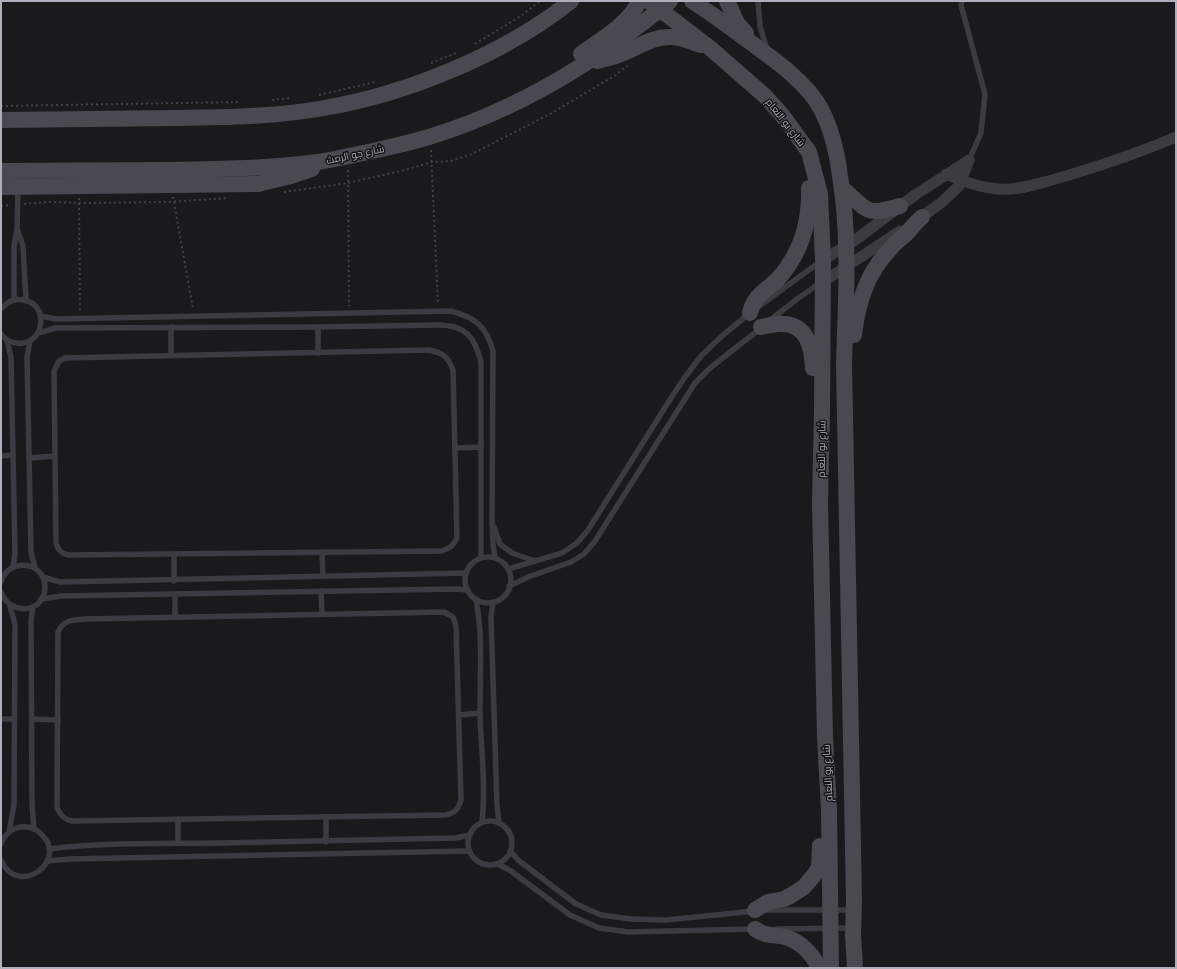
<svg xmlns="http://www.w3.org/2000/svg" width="1177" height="969" viewBox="0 0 1177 969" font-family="'PT Sans',Cairo,sans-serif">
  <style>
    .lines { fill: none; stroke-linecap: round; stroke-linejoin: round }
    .path { stroke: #414248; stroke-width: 2; stroke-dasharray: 2 3; stroke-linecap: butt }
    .lane { stroke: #3b3c41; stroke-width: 5.5 }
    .street { stroke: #3b3c41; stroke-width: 11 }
    .secondary { stroke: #494a51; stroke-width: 16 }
    .labels { text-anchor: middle; stroke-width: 3; stroke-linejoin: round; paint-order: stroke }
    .street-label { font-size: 10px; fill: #adb0bb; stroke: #151517 }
  </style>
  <rect width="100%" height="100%" fill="#1a1a1c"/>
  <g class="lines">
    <!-- path -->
    <g class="path">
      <polyline points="475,44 521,16 540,1"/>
      <polyline points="431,63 456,53"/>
      <polyline points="319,95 375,82"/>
      <polyline points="272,100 291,98"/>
      <polyline points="1,106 241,102"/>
      <polyline points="431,150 438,304"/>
      <polyline points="348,170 349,306"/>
      <polyline points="284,192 348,183 405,170 432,162 451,161 472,154 550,114 614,76 627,66"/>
      <polyline points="173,197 193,309"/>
      <polyline points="79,198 80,311"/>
      <polyline points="24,204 47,202 89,203 168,202 229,198"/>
      <polyline points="1,206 10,205"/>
    </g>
    <!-- lane -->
    <g class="lane">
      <polyline points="758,1 760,26 767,49"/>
      <polyline points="962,1 961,5 985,94 981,133 969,160"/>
      <polyline points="18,231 23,246 26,300"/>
      <polyline points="14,300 14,247 17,229 18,188"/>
      <polyline points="758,307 821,261"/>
      <path d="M 1,309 C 7,302 14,298 23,300 C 51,304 44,347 17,343 C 10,343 5,339 1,334"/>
      <path d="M 41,316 L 56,319 L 451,311 C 476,318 486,326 493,351 L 492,520 L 493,544 L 495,558"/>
      <polyline points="769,321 797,299 820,283"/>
      <polyline points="171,327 171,356"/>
      <polyline points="318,327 318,353"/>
      <path d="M 38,333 L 56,328 L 318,327 L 439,325 C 466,325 475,338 481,362 L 481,558"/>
      <polyline points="7,340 11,357 15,554 13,567"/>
      <polyline points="30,341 27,357 31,552 35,568"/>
      <path d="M 429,350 C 444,353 448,357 453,370 L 457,538 C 453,546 450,548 442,551 L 68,555 C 61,553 58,550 56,543 L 54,371 L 59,361 L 65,358 Z"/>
      <polyline points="455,448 481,447"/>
      <polyline points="1,456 13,455"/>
      <polyline points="29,458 55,456"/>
      <polyline points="494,527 500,544 512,553 535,561"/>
      <polyline points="322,552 323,576"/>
      <circle cx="488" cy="580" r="23"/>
      <polyline points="508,569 562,553 577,543 588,530 671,398 685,377 701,356 723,335 750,313"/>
      <polyline points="43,577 60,582 466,573"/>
      <polyline points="174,581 174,554"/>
      <path d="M 1,582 C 8,557 45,561 45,587 C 45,613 10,617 1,592"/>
      <polyline points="509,586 528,577 571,562 584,554 595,541 695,383 710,368 761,328"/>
      <polyline points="321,591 322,614"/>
      <polyline points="41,599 61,596 455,589 468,590"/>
      <path d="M 476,599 C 483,636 480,675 480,712 C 481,749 486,786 482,822"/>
      <polyline points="493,602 491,617 497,805 499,823"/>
      <polyline points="33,607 31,620 32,804 34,829"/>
      <path d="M 444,612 L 453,617 L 456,626 L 461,800 C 458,810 455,813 445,815 L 72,821 C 64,819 61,816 57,808 L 58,632 C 63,620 72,620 84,619 Z"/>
      <polyline points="175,617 175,594"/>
      <polyline points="459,715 480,713"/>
      <polyline points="1,719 14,719"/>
      <polyline points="32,719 58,720"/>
      <polyline points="326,817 326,842"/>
      <polyline points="178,819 178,843"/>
      <circle cx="490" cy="843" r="22"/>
      <polyline points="9,832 14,805 15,624 10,606"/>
      <path d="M 1,844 C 4,835 12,828 21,827 C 29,826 36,829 41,834 C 70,860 18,899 1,860"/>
      <path d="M 49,849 C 106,842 164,844 222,843 C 299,842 377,840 455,838 L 470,835"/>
      <polyline points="511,852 518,860 576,904 601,915 631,919 666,920 755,911"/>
      <polyline points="47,861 70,859 469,851"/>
      <polyline points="498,864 511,871 570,915 599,928 629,932 754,929"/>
      <polyline points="764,910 853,910"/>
      <polyline points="777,929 852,928"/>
    </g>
    <!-- street -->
    <g class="street">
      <path d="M 946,174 C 962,181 981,188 999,189 C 1015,191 1037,184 1052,180 C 1094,168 1136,154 1176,137"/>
      <polyline points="916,221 942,202 959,186 969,160"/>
      <polyline points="823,260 854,241 915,195 969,160"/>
      <polyline points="823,282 900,231"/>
    </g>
    <!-- secondary -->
    <g class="secondary">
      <polyline points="649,1 710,48 765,96 782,115 809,152 820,194 823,260 822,410 820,502 825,737 829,810 831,968"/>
      <path d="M 692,1 C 708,11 724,23 739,34 C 766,54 805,79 821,109 C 832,130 837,152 840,176 C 850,237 846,300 844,363 L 854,901 L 853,935 L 855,968"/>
      <polyline points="727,1 737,23 746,33"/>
      <path d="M 581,54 C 600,40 630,23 639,1"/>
      <path d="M 597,61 C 605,59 613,57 621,54 C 637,48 653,36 671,37 C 681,37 691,42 701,45"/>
      <path d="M 1,120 C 59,119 118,119 176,118 C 226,117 275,117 324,108 C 407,94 505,54 571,1"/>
      <path d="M 1,171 C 56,171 110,170 165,170 C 216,169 268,169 318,162 C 338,159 358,154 377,150 C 395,146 412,142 429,137 C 518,110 599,60 670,1"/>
      <polyline points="1,187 258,184 291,176 312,169"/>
      <path d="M 842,188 C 868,210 864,217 900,206"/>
      <path d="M 750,313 C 753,297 766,290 777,280 C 801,254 810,222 809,188"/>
      <path d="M 761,327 C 767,326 773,324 779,324 C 807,322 812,347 813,368"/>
      <path d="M 854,335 C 858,301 867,273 891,248 C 895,243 900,239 905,235 C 911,229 915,223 922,217"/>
      <polyline points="755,910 768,902 784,899 790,896 804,887 815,874 819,867 820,846"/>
      <path d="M 755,929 C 767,937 772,934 785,937 C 800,941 813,954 819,968"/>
    </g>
  </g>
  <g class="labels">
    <!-- street labels -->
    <g class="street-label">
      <text transform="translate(786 122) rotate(52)" y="4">شارع بو النعام</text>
      <text transform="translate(355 154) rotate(-12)" y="4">شارع جو الرمث</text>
      <text transform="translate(821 449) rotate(-89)" y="4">شارع بو النعام</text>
      <text transform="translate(827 773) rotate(-93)" y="4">شارع بو النعام</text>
    </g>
  </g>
  <!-- border -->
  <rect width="1177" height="969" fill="none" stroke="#adb0bb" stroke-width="4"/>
</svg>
